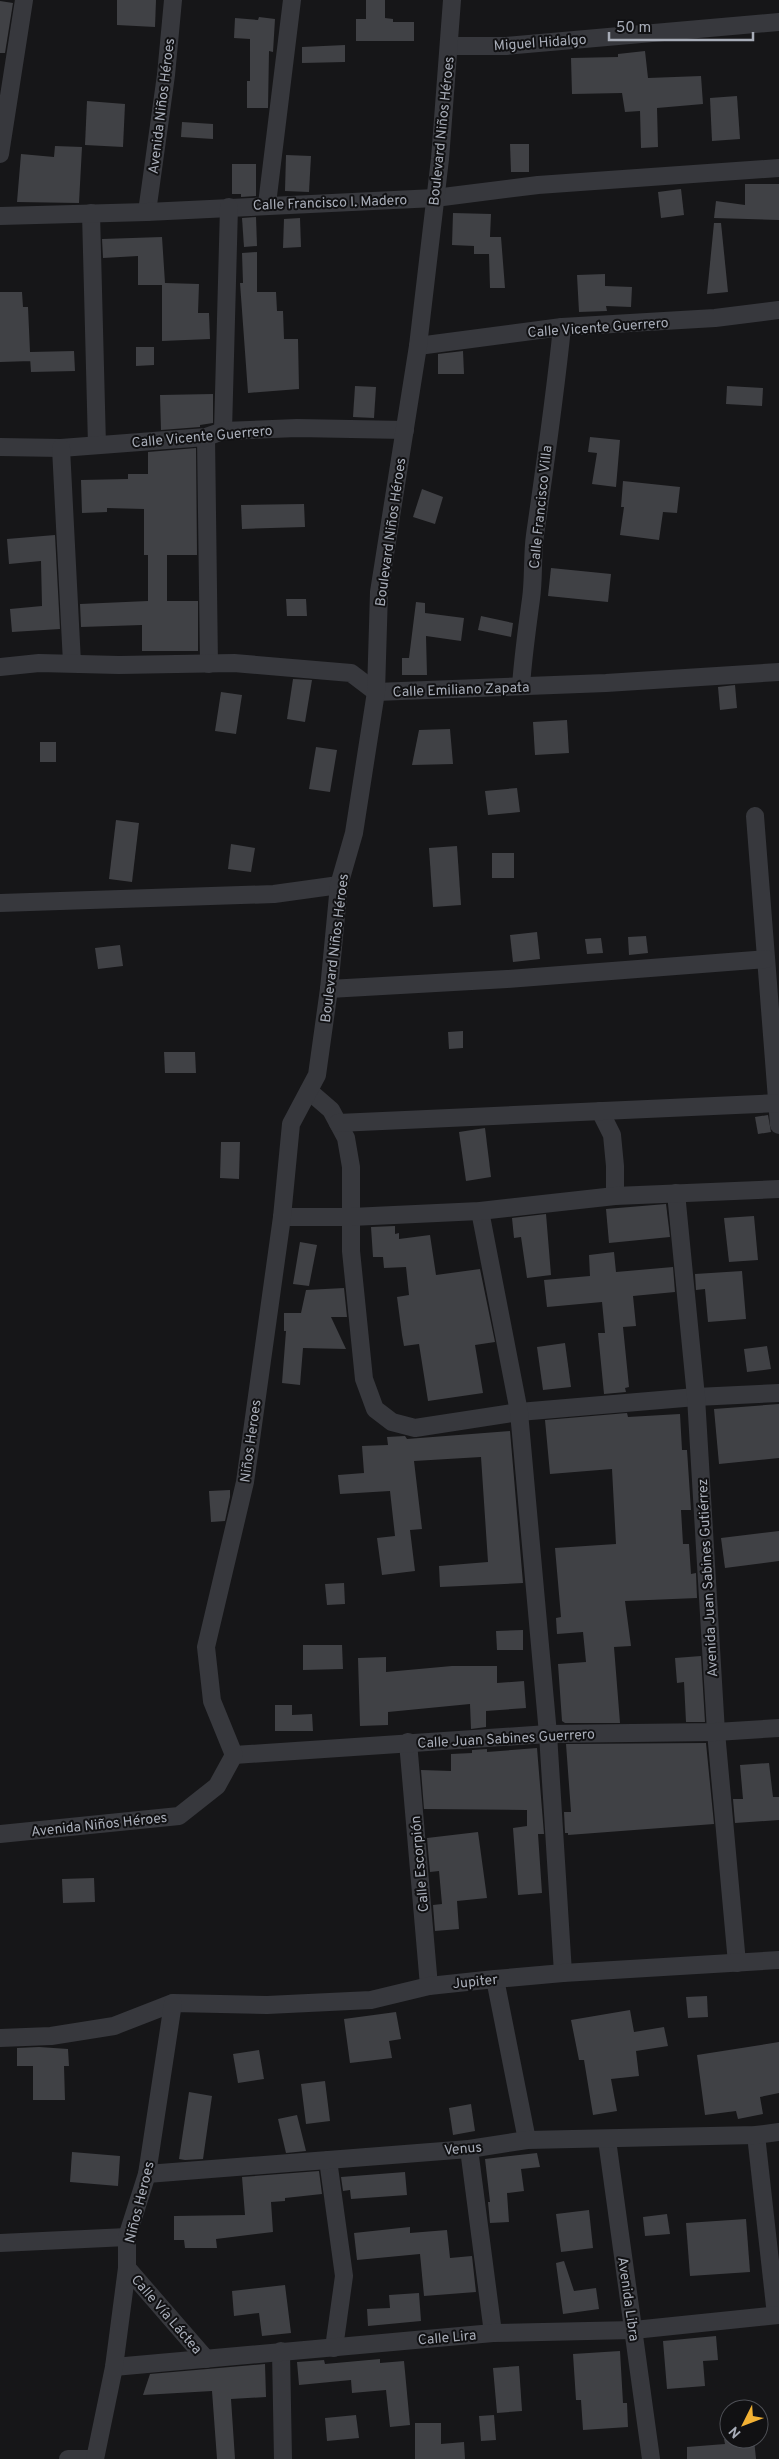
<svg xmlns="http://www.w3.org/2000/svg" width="779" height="2459" viewBox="0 0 779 2459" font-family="Overpass,sans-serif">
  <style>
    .building { fill: #404145 }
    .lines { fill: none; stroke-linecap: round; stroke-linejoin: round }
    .street { stroke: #37383d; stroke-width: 18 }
    .labels { text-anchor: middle; stroke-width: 4; stroke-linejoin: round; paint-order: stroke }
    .street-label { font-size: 14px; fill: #a8adb8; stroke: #111113 }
  </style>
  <rect width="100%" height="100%" fill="#161618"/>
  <!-- building -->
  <g class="building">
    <polygon points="117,0 156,0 155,27 117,25"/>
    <polygon points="366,0 385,0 385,18 393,19 393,22 414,22 414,41 356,41 356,19 366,19"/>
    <polygon points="0,1 13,3 5,53 0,53"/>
    <polygon points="259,17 275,19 273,52 269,51 268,108 247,108 247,81 250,81 250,39 234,38 235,18 258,20"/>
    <polygon points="345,45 345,62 302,63 302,47"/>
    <polygon points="645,51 648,78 701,76 703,104 657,108 658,147 641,148 640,111 625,112 622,93 572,94 571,58 618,57 618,54"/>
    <polygon points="737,96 740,139 712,141 710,98"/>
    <polygon points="87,101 125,104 123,147 85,145"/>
    <polygon points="182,122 213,124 213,139 181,137"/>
    <polygon points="510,144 529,144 529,172 511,172"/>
    <polygon points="55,146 82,147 79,203 17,202 21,154 54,157"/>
    <polygon points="286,155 311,156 309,192 285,191"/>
    <polygon points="232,164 256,164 256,196 241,197 241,194 232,194"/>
    <polygon points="745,184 779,184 779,220 714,218 716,201 745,205"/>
    <polygon points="681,189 684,215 661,218 658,192"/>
    <polygon points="453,213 491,214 490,237 501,237 505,288 490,288 489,254 474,254 474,246 452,245"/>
    <polygon points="256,217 257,246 244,247 242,218"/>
    <polygon points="300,218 301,247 283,248 284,219"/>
    <polygon points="714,223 721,223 728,292 707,294"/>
    <polygon points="162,237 165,283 199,284 198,313 209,313 210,339 162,341 162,285 138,285 138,256 103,258 102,239"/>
    <polygon points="257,252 257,292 276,292 277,311 283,311 284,339 298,339 299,389 248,393 240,283 243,283 242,253"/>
    <polygon points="605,274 605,286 632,287 631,307 606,306 607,311 579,312 577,275"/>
    <polygon points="0,292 22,292 23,307 28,307 30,352 74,351 75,371 31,372 30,357 31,361 0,362"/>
    <polygon points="136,347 154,347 154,365 136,366"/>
    <polygon points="463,351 464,374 438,374 438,354"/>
    <polygon points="355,386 376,387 374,418 353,417"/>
    <polygon points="727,386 763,388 762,406 726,404"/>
    <polygon points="213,394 213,423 200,425 200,427 161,430 160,395"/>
    <polygon points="590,437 620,440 616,487 592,484 597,453 588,452"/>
    <polygon points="196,448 197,555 167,555 167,601 198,601 198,651 142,651 142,625 81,627 80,604 148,601 148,555 144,555 144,509 107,508 107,512 82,513 81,480 128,479 128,474 148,474 148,452"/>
    <polygon points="623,481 680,487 677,513 663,512 659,540 620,535 624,507 621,507"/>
    <polygon points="422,489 443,497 435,524 413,517"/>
    <polygon points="304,504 305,527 242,529 241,505"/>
    <polygon points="55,535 60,629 12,632 10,609 42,606 41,561 9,564 7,539"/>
    <polygon points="551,568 611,574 608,602 548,596"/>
    <polygon points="286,599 306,599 307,616 287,616"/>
    <polygon points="416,602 425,603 425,613 464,618 461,641 426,636 427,675 402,675 402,658 409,658"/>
    <polygon points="481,616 513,623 511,637 478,630"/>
    <polygon points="293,679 312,680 305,722 287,719"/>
    <polygon points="735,685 737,708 720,710 718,687"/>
    <polygon points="221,692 242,695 236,734 215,731"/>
    <polygon points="567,720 569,753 535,755 533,722"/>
    <polygon points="450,729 453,764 412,765 419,730"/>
    <rect x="40" y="742" width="16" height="20"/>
    <polygon points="316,747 337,750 330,792 309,789"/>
    <polygon points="517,788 520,812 488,815 485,791"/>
    <polygon points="116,820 139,823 132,882 109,879"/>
    <polygon points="231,844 255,848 251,872 228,869"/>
    <polygon points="457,846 461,905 433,907 429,848"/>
    <rect x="492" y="853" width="22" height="25"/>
    <polygon points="537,932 540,959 513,962 510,935"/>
    <polygon points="646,936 648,953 629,955 628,937"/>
    <polygon points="601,938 603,953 587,954 585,939"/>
    <polygon points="120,945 123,966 98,969 95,948"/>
    <polygon points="463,1031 463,1048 449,1049 448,1032"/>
    <polygon points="164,1052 195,1052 196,1073 165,1073"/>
    <polygon points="768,1115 771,1132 758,1134 755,1117"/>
    <polygon points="485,1128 491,1177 466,1181 459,1132"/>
    <polygon points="221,1142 240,1142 239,1179 220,1178"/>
    <polygon points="666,1204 670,1237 609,1243 606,1209"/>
    <polygon points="546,1214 551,1275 527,1278 521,1237 514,1238 512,1218"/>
    <polygon points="754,1216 758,1260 729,1262 724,1218"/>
    <polygon points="395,1226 395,1234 399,1233 399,1239 430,1235 436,1275 480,1269 495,1342 475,1345 483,1393 428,1401 419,1344 404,1346 402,1335 397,1297 409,1295 406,1267 384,1268 383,1257 373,1257 371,1227"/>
    <polygon points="300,1242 317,1245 309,1286 293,1284"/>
    <polygon points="614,1252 616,1272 673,1267 675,1292 633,1296 636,1326 623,1327 629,1387 625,1388 626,1392 604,1394 598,1333 605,1333 602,1302 547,1307 544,1280 590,1276 589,1255"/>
    <polygon points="742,1271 746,1319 708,1322 705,1289 696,1290 695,1274"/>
    <polygon points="344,1288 347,1317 331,1317 346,1349 303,1348 300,1385 282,1383 286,1331 284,1331 284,1313 301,1313 306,1290"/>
    <polygon points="565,1343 571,1387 543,1390 537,1347"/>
    <polygon points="767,1346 771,1369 747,1372 744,1349"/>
    <polygon points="779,1404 779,1458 719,1464 714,1409"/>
    <polygon points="627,1413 628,1417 680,1414 682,1450 687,1450 691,1510 681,1510 683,1544 689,1544 691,1574 696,1573 697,1598 625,1601 631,1646 614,1647 620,1723 565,1723 562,1721 558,1664 586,1662 583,1632 557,1634 556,1618 561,1617 555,1548 616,1544 612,1469 550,1474 545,1420"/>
    <polygon points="510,1431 523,1583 440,1587 439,1566 488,1562 481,1457 414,1461 422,1529 410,1530 415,1571 382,1575 377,1538 395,1536 390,1491 340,1494 338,1475 364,1473 362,1446 388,1445 387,1437 405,1436 407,1439"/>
    <polygon points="230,1490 230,1497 225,1521 211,1522 209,1491"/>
    <polygon points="779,1531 779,1561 725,1568 721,1538"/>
    <polygon points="344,1583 345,1604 327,1605 325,1584"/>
    <polygon points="523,1630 523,1650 497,1650 496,1631"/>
    <polygon points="303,1645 342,1645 343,1669 303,1670"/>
    <polygon points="701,1656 705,1722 686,1722 684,1682 677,1683 675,1658"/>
    <polygon points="386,1657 386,1672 452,1666 497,1666 497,1683 524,1681 526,1708 486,1711 486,1727 471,1729 470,1704 388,1712 388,1725 360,1726 358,1658"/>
    <polygon points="275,1705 292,1705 292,1715 312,1714 313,1731 275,1731"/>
    <polygon points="706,1743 714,1824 568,1835 568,1833 565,1833 564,1812 571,1812 566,1744"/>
    <polygon points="537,1748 544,1834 538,1834 542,1893 518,1895 513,1828 527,1826 527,1810 424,1809 421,1770 451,1771 451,1754 472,1753 472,1750 487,1749 487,1752"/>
    <polygon points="769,1763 773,1797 779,1797 779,1820 735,1823 733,1799 743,1799 740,1765"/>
    <polygon points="478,1832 487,1898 457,1901 459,1929 435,1931 433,1905 442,1904 439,1871 430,1872 427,1838"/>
    <polygon points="94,1878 95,1902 63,1903 62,1879"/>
    <polygon points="707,1996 708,2017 688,2018 686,1997"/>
    <polygon points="630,2010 634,2032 664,2027 668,2046 636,2051 639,2076 611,2079 617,2111 593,2115 584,2060 579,2060 571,2020"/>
    <polygon points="396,2012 401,2039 389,2041 392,2058 350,2063 344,2019"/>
    <polygon points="779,2042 779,2093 760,2097 763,2114 738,2119 736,2111 705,2115 697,2055"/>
    <polygon points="39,2047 68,2049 69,2066 64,2066 65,2100 33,2100 33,2066 17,2066 17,2048"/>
    <polygon points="259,2050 264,2079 238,2083 233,2054"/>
    <polygon points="325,2081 330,2121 306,2124 301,2084"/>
    <polygon points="189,2092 212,2096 203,2159 185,2160 179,2159"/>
    <polygon points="471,2104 475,2131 453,2135 449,2108"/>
    <polygon points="297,2115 306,2151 286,2153 278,2119"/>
    <polygon points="72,2152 120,2156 118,2186 70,2182"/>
    <polygon points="537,2153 540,2167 521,2169 524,2191 507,2193 509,2222 490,2223 488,2202 490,2202 485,2159"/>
    <polygon points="319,2171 322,2194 285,2198 285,2201 271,2202 273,2232 216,2239 217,2248 185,2248 184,2240 174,2240 174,2216 245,2215 242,2177"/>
    <polygon points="405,2172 407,2195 351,2199 350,2190 343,2191 341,2177"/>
    <polygon points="589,2210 593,2248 561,2252 556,2214"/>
    <polygon points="667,2214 670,2234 645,2236 643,2217"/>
    <polygon points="746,2219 750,2272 690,2276 686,2223"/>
    <polygon points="410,2227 410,2233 447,2230 450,2258 472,2256 476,2292 424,2296 420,2254 357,2260 354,2233"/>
    <polygon points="564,2261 574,2291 596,2288 599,2309 563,2314 556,2263"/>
    <polygon points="285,2285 291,2333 262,2336 259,2313 234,2316 232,2291"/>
    <polygon points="419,2293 421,2321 368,2326 367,2309 390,2308 389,2295"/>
    <polygon points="716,2336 718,2360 703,2361 705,2386 667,2389 663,2341"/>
    <polygon points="620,2351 623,2403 627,2403 628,2427 583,2430 581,2400 576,2400 573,2354"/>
    <polygon points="380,2359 380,2363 404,2361 410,2425 390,2427 386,2390 352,2393 351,2380 299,2385 297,2362 324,2360 325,2364"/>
    <polygon points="265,2364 266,2397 231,2399 235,2459 217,2459 212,2391 143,2395 150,2374"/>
    <polygon points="519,2366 522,2411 497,2413 493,2368"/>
    <polygon points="356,2415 359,2438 327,2441 325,2418"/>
    <polygon points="494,2415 496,2440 481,2441 479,2416"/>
    <polygon points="415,2423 441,2423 441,2444 464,2442 465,2459 415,2459"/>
    <polygon points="724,2439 754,2439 756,2459 687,2459 687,2447 725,2444"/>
  </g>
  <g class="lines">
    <!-- street -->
    <g class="street">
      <polyline points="450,46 506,46 779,22"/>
      <polyline points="0,154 24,0"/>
      <polyline points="267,204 292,0"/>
      <polyline points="147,212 166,75 173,0"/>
      <polyline points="91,213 97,445"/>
      <polyline points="0,216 147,212 435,198 538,185 779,168"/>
      <polyline points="418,346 562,327 715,318 779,310"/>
      <polyline points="223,431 229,207"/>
      <polyline points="206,437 209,664"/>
      <polyline points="0,447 61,448 206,437 223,431 297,428 405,430"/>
      <polyline points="61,448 72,663"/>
      <polyline points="0,667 39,663 119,665 234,663 351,673 376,692 606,683 779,672"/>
      <path d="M 521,686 C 523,657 527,628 531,599 C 534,578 532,556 535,535 C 545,466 555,397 562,327"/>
      <polyline points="755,816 779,1125"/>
      <polyline points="0,903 274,894 339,885"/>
      <polyline points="329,989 507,979 766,959"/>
      <polyline points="309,1091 331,1110 346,1138 351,1167 351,1251 364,1379 375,1409 392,1422 415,1428 519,1412 696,1397 779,1393"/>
      <polyline points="600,1111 612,1135 615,1166 615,1196"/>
      <polyline points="338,1123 779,1103"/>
      <polyline points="676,1193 696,1397 716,1732 737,1963"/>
      <polyline points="480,1211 519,1412 548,1734 563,1973"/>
      <polyline points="282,1217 351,1217 480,1211 615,1196 779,1189"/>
      <polyline points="408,1742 429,1986"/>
      <polyline points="234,1755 548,1734 716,1732 779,1728"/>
      <polyline points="0,1834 179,1816 217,1786 234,1755 212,1701 206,1647 245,1482 282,1217 291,1124 317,1075 329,989 339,885 354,833 376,692 379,592 418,346 440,159 452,0"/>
      <polyline points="495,1979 527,2140"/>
      <polyline points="0,2038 51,2036 114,2026 173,2003 267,2005 371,2000 429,1986 495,1979 563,1973 779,1960"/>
      <polyline points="756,2135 776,2315"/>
      <polyline points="607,2140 651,2459"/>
      <polyline points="469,2149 493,2333"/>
      <polyline points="328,2160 344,2276 334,2348"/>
      <polyline points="147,2174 469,2149 527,2140 756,2135 779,2132"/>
      <polyline points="0,2243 127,2237"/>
      <polyline points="127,2268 206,2359"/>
      <polyline points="281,2351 283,2459"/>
      <polyline points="114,2367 493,2333 634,2330 779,2315"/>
      <polyline points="68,2459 95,2459"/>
      <polyline points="95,2459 114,2367 127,2268 127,2237 147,2174 173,2003"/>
    </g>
  </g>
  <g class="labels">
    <!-- street labels -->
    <g class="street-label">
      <text transform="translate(540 42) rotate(-4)" y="5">Miguel Hidalgo</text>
      <text transform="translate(161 106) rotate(-83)" y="5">Avenida Niños Héroes</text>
      <text transform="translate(441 131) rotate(-84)" y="5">Boulevard Niños Héroes</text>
      <text transform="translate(330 202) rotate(-2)" y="5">Calle Francisco I. Madero</text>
      <text transform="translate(598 327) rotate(-4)" y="5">Calle Vicente Guerrero</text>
      <text transform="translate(202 436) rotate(-5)" y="5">Calle Vicente Guerrero</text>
      <text transform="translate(540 507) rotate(-84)" y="5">Calle Francisco Villa</text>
      <text transform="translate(390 532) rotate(-82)" y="5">Boulevard Niños Héroes</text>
      <text transform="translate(461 689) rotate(-2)" y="5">Calle Emiliano Zapata</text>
      <text transform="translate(334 948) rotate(-83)" y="5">Boulevard Niños Héroes</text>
      <text transform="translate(250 1441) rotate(-82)" y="5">Niños Heroes</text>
      <text transform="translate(707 1578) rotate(-93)" y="5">Avenida Juan Sabines Gutiérrez</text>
      <text transform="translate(506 1738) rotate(-3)" y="5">Calle Juan Sabines Guerrero</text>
      <text transform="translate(99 1824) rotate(-6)" y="5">Avenida Niños Héroes</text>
      <text transform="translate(419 1864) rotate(-95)" y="5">Calle Escorpión</text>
      <text transform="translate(475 1981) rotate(-6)" y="5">Jupiter</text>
      <text transform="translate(463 2148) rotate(-5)" y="5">Venus</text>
      <text transform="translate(139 2202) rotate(-76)" y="5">Niños Heroes</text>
      <text transform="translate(629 2299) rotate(82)" y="5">Avenida Libra</text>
      <text transform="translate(167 2314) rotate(49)" y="5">Calle Vía Láctea</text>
      <text transform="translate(447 2337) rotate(-5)" y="5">Calle Lira</text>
    </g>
  </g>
  <!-- north arrow -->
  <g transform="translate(744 2424) rotate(228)"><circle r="24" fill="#111113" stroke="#4d4f55"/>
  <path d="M0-4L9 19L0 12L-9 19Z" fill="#f2b134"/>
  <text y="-8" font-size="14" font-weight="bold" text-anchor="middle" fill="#a8adb8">N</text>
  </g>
  <!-- scale -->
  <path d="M609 32v8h144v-8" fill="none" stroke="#a8adb8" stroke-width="2.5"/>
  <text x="616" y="32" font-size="15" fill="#a8adb8" stroke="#111113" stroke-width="4" paint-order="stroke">50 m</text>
</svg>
